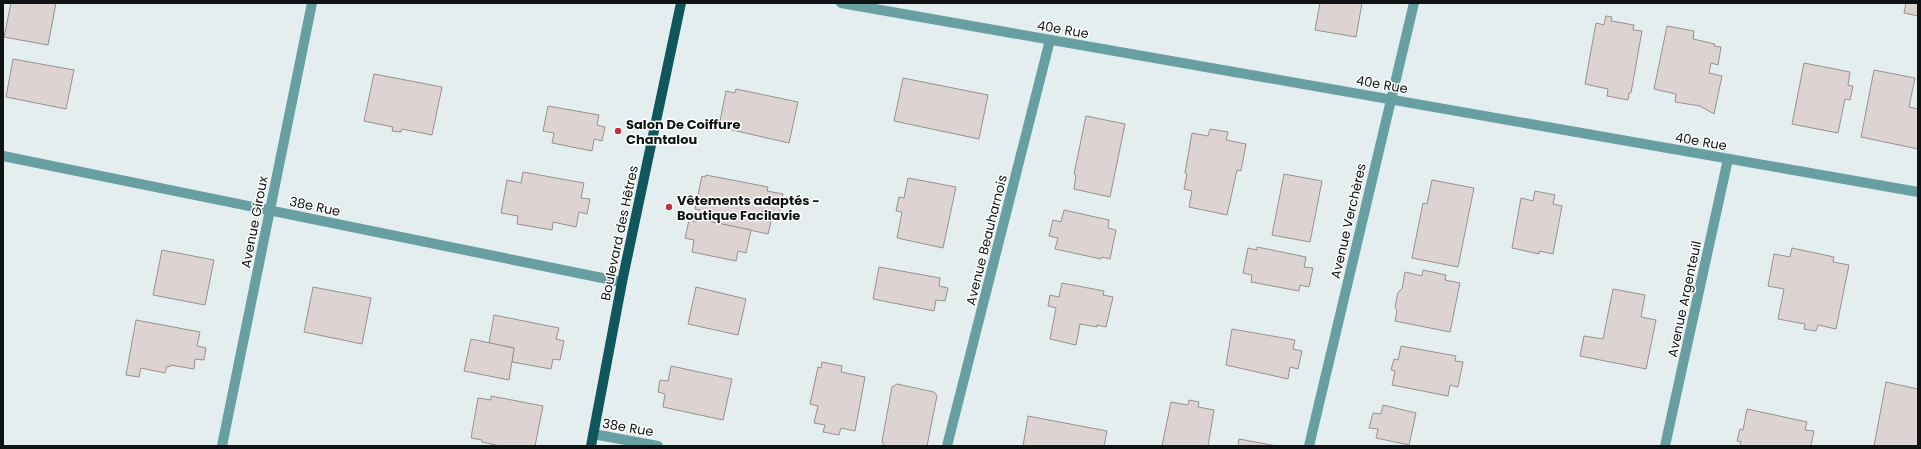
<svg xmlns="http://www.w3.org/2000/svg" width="1921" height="449" viewBox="0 0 1921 449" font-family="Poppins,sans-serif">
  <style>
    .building { fill: #ddd3d3; stroke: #99908f }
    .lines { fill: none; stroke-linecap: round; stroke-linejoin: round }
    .street { stroke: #689fa3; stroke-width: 10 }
    .primary { stroke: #10575c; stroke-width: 10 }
    .poi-dot { fill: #c13143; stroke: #fff; stroke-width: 1.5 }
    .labels { text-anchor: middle; stroke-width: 3; stroke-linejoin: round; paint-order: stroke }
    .street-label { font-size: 13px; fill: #101313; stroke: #fff }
    .poi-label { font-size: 13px; font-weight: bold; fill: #101313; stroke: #fff; text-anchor: start }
  </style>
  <rect width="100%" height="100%" fill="#e4eeef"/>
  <!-- building -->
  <g class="building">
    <polygon points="11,3 56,3 48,45 4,37"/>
    <polygon points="1320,3 1362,3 1356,37 1315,30"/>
    <polygon points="1906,3 1918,3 1918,16 1904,13"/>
    <polygon points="1606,16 1612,17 1611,21 1634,25 1633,30 1642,31 1631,93 1629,93 1628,100 1607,96 1608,89 1585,84 1596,23 1604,25"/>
    <polygon points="1667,26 1694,31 1693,39 1715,44 1714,46 1721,47 1718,65 1711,63 1709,73 1722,76 1714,114 1700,106 1675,102 1676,94 1654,89"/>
    <polygon points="13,59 74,70 66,109 6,97"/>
    <polygon points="1804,63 1850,72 1848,85 1853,86 1850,100 1845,99 1838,133 1792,124"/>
    <polygon points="1874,70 1915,78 1909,107 1918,109 1918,149 1861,137"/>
    <polygon points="374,74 442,87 432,135 402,129 401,132 392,131 393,127 364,121"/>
    <polygon points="903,78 988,95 979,139 894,121"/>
    <polygon points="736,89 798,102 789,143 728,129 729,123 720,121 726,91 735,93"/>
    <polygon points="548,106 599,115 597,125 605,127 602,141 594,139 592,151 552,143 554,133 543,131"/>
    <polygon points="1086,116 1125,124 1110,197 1074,189 1076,175 1074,174"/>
    <polygon points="1210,129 1228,132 1226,140 1246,144 1241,171 1237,170 1227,215 1189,207 1192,191 1184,189 1187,174 1185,173 1192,133 1208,136"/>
    <polygon points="523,172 584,183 581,198 590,199 587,214 579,212 576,227 553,222 552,230 517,224 518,216 501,213 507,180 521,183"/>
    <polygon points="1284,174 1322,181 1310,242 1272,235"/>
    <polygon points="706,175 768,187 767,191 783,194 779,215 762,211 761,220 771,222 768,234 698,219 700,210 695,209 702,176 705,177"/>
    <polygon points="908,178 956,187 943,248 897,238 902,212 896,211 899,197 904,198"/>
    <polygon points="1432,180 1474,188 1458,267 1412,258 1423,203 1427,204"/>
    <polygon points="1535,191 1555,195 1553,204 1562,206 1553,254 1539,251 1539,254 1512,248 1521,198 1533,201"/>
    <polygon points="1064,210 1109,220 1108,228 1116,230 1110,259 1102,257 1101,259 1055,249 1058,238 1049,236 1053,220 1061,222"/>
    <polygon points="698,219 751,230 746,253 738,251 736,261 692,252 694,240 685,238 689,220 697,222"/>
    <polygon points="1257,247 1306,257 1304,267 1313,268 1309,287 1300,285 1299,291 1251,282 1252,275 1243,273 1248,248 1257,250"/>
    <polygon points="1792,248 1834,257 1833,262 1849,265 1836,329 1818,325 1816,331 1804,329 1805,324 1778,319 1784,289 1768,286 1774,254 1790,257"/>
    <polygon points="162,250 214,260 205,305 153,295"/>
    <polygon points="879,267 940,278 939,286 948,288 945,301 936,300 934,311 873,299"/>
    <polygon points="1423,270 1446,275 1445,280 1460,283 1450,332 1395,321 1397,311 1395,307 1398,292 1402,289 1405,272 1422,276"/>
    <polygon points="1062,283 1104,291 1103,295 1113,297 1106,327 1097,325 1097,327 1080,324 1076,345 1050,339 1056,308 1048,306 1050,295 1059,297"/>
    <polygon points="313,287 371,298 362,344 304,332"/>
    <polygon points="696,287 746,299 738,335 688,324"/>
    <polygon points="1613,289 1645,295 1641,317 1656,320 1646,369 1580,356 1584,336 1603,339"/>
    <polygon points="494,315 559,328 556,339 564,341 560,360 553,359 551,369 512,362 514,348 489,343"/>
    <polygon points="136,320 200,332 197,346 206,348 204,360 195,359 194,369 170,365 170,367 167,366 165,373 141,368 139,377 126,375"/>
    <polygon points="1232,329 1295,340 1293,349 1302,351 1298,369 1290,367 1288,379 1226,365"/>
    <polygon points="471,339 514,348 509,380 464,371"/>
    <polygon points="1401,346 1456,356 1455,361 1463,362 1458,387 1450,385 1448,396 1392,385 1395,371 1391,370 1394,359 1398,360"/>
    <polygon points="822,362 842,366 841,372 865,377 855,431 841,428 839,435 823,432 825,425 814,423 818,406 810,404 818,367 821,368"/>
    <polygon points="671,366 732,379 723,420 663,407 665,394 658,392 660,380 668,381"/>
    <polygon points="1886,382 1918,389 1918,446 1874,446"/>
    <polygon points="897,384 934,392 937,396 927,446 884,446 882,441 892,387"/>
    <polygon points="491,396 543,406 535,446 500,446 482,442 482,440 471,438 478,398 491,400"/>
    <polygon points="1189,400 1199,402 1198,407 1214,410 1208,446 1162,446 1171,402 1188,405"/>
    <polygon points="1383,405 1416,413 1409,445 1376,438 1378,429 1369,428 1373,413 1381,414"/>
    <polygon points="1747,409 1807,422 1805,430 1814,431 1811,446 1740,446 1741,442 1737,441 1740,429 1743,430"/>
    <polygon points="1028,416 1107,431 1104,446 1023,446"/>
    <polygon points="1239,439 1277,446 1238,446"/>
  </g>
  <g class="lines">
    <!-- street -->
    <g class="street">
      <polyline points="841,3 1918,192"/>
      <polyline points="3,156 622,282"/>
      <polyline points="593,434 658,446"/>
      <polyline points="222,446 312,3"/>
      <polyline points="947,446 1050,40"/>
      <polyline points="1309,446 1414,3"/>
      <polyline points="1665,446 1728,159"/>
    </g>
    <!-- primary -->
    <polyline class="primary" points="591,446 622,282 681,3"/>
  </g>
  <!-- markers -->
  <g class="poi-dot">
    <circle cx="618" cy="131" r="4"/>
    <circle cx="669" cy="207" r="4"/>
  </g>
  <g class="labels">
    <!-- street labels -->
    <g class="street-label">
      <text transform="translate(1063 29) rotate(10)" y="5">40e Rue</text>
      <text transform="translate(1382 84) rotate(10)" y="5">40e Rue</text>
      <text transform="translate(1701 141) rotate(10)" y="5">40e Rue</text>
      <text transform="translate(315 206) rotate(12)" y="5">38e Rue</text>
      <text transform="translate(1348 221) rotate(-77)" y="5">Avenue Verchères</text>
      <text transform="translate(254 222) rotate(-79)" y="5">Avenue Giroux</text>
      <text transform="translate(619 233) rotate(-78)" y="5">Boulevard des Hêtres</text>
      <text transform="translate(986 240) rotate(-76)" y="5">Avenue Beauharnois</text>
      <text transform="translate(1684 299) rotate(-78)" y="5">Avenue Argenteuil</text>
      <text transform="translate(628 427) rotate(10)" y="5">38e Rue</text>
    </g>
    <!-- poi labels -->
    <g class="poi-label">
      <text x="626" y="129">Salon De Coiffure<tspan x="626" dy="15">Chantalou</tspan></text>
      <text x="677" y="205">Vêtements adaptés -<tspan x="677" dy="15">Boutique Facilavie</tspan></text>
    </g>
  </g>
  <!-- border -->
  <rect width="1921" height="449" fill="none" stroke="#101313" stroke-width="8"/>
</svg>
